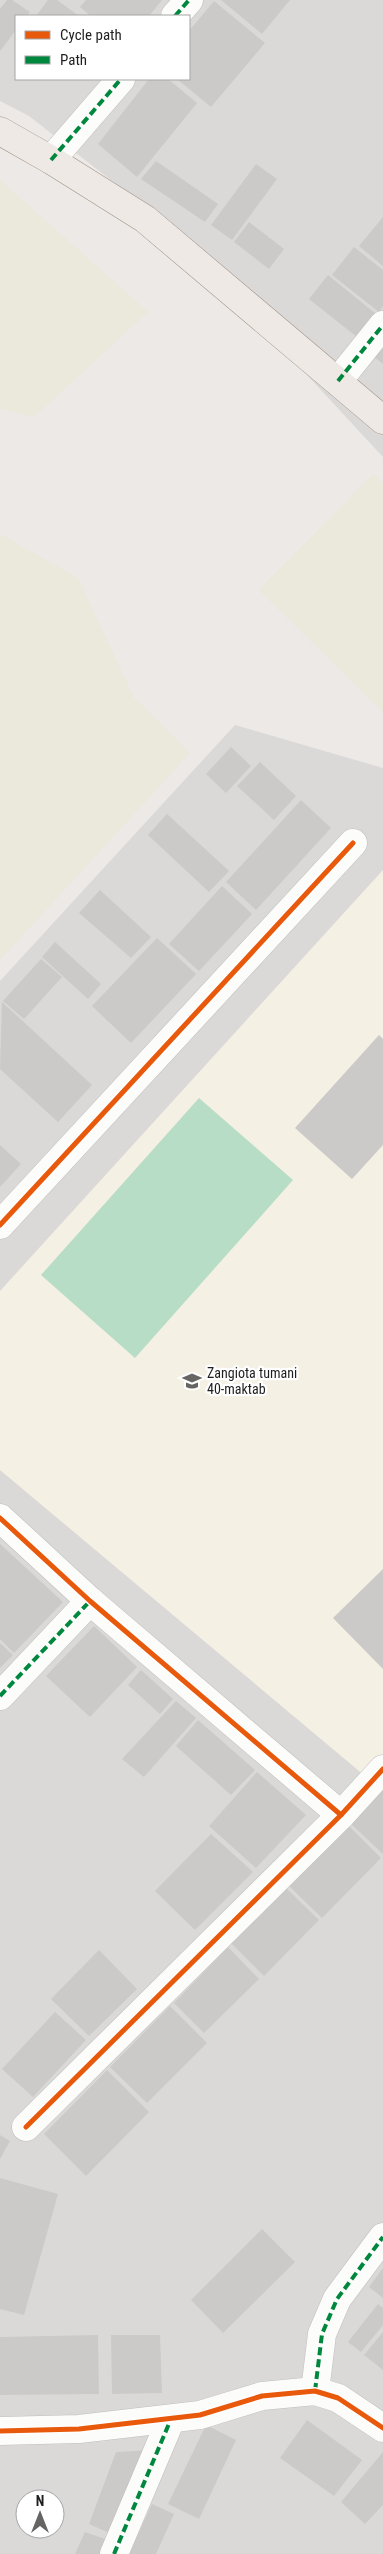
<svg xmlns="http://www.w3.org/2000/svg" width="383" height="2554" viewBox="0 0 383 2554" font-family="'Roboto Condensed',sans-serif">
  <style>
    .residential { fill: #dbd9d8; fill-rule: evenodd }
    .education { fill: #f4f0e4 }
    .farmland { fill: #ebe8dc }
    .pitch { fill: #b8ddc6 }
    .building { fill: #cccac8 }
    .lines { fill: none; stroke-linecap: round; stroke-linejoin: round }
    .minor-casing { stroke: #bfbebd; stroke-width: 29 }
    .major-casing { stroke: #9f9387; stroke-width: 29 }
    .minor { stroke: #fcfcfb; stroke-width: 28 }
    .major { stroke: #efe9e5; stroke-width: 28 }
    .quiet { stroke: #00873e; stroke-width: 4; stroke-dasharray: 8 4; stroke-linecap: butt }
    .cycleway-casing { stroke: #fff; stroke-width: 8 }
    .cycleway { stroke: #e8590c; stroke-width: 5 }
    .labels { text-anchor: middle; stroke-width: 4.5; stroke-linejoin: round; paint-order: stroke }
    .poi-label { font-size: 14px; fill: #1e1e1e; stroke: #fff; text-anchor: start }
  </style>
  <rect width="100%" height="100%" fill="#ece9e7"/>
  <!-- residential -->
  <g class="residential">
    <path d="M 0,0 L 383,0 L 383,457 L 168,225 L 29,116 L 0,101 ZM 16,16 L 189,16 L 189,79 L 16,79 Z"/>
    <path d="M 235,725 L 383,768 L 383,2554 L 0,2554 L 0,981 ZM 25,2499 L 55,2499 L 55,2529 L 25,2529 Z"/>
  </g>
  <!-- education -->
  <polygon class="education" points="383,870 383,1757 365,1776 0,1470 0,1291"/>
  <!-- farmland -->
  <g class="farmland">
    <polygon points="0,180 148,312 34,417 0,409"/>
    <polygon points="373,474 383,483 383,712 259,590"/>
    <polygon points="0,534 78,578 134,698 190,753 0,960"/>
  </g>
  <!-- pitch -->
  <polygon class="pitch" points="199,1098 293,1180 135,1358 41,1275"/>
  <!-- building -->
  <g class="building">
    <polygon points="7,0 12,0 30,12 27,16 16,16 16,30 0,51 0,9"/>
    <polygon points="48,0 57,0 79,16 36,16"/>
    <polygon points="86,0 162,0 149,16 91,16 80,7"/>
    <polygon points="221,0 290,0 262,34"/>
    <polygon points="214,1 265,43 211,107 177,79 189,79 189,31"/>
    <polygon points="149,79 168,79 197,103 137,177 98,144"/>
    <polygon points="156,161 218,204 205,222 141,179"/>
    <polygon points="256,164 277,179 232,240 211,225"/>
    <polygon points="383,217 383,266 359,246"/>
    <polygon points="249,222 284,249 269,269 234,242"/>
    <polygon points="354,247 383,270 383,306 379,312 332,275"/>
    <polygon points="328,275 376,314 357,337 309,299"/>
    <polygon points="383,344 383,364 373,356"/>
    <polygon points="231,747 251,766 226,793 206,774"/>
    <polygon points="260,762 296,796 274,820 237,786"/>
    <polygon points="301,800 331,828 256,910 226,882"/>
    <polygon points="167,814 229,871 209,892 148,835"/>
    <polygon points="222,886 252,914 199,971 169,944"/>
    <polygon points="100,890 151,937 131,958 79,913"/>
    <polygon points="157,938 196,974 131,1043 92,1006"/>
    <polygon points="55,942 101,984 88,999 42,957"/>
    <polygon points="41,959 62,977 24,1019 3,1001"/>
    <polygon points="2,1002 92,1085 58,1122 0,1069"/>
    <polygon points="379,1035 383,1039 383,1145 352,1179 295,1128"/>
    <polygon points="0,1145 21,1164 0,1187"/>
    <polygon points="0,1544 63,1602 14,1653 0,1639"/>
    <polygon points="383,1569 383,1669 333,1618"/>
    <polygon points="94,1626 137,1667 90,1717 46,1676"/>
    <polygon points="0,1643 13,1655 0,1668"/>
    <polygon points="141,1670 173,1699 160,1714 128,1685"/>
    <polygon points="176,1701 196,1718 144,1777 122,1759"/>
    <polygon points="198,1720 255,1770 231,1795 176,1746"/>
    <polygon points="257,1772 306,1815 256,1868 209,1826"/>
    <polygon points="383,1787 383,1854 349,1822"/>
    <polygon points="348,1825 381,1858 322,1918 288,1885"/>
    <polygon points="211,1834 253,1872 195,1930 155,1891"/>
    <polygon points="286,1888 319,1920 264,1976 231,1943"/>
    <polygon points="228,1947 259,1979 204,2033 174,2003"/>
    <polygon points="99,1950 137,1989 89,2036 51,1999"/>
    <polygon points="170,2006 207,2043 147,2103 110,2067"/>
    <polygon points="55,2012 86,2040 33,2097 2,2069"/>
    <polygon points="107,2070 149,2112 86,2176 44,2134"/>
    <polygon points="0,2135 10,2141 0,2159"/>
    <polygon points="0,2178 58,2194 24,2315 0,2309"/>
    <polygon points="262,2229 295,2262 223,2333 191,2300"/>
    <polygon points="383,2268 383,2298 369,2287"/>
    <polygon points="378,2304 383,2308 383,2325 361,2352 348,2342"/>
    <polygon points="383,2332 383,2370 364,2355"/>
    <polygon points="98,2335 99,2394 0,2395 0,2337"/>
    <polygon points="111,2335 160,2335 162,2393 112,2394"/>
    <polygon points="307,2420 362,2460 334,2496 280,2458"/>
    <polygon points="206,2425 236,2440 199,2519 168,2504"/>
    <polygon points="151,2450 116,2536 89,2524 116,2452"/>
    <polygon points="383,2452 383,2505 365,2524 341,2502"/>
    <polygon points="152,2504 174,2514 156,2554 129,2554"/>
    <polygon points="85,2532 114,2542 108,2554 75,2554"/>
  </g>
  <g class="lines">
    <!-- minor casing -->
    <g class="minor-casing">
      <g id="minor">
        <polyline points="175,16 189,0"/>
        <polyline points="51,160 121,79"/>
        <polyline points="338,381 383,325"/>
        <polyline points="0,1225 353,843"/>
        <polyline points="0,1518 90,1601 341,1815"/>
        <polyline points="0,1696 90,1601"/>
        <polyline points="26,2127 341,1815 383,1769"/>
        <polyline points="315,2391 322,2334 337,2299 383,2237"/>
        <polyline points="0,2431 79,2429 200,2415 262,2396 315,2391 338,2398 383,2428"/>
        <polyline points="114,2554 171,2419"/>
      </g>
    </g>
    <!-- major casing -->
    <g class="major-casing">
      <polyline id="major" points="0,131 51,160 145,219 383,420"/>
    </g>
    <!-- minor -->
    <use href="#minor" class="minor"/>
    <!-- major -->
    <use href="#major" class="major"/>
    <!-- quiet -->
    <g class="quiet">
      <polyline points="175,16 189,0"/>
      <polyline points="51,160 121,79"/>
      <polyline points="338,381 383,325"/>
      <polyline points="0,1696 90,1601"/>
      <polyline points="315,2391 322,2334 337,2299 383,2237"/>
      <polyline points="114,2554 171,2419"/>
    </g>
    <!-- cycleway casing -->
    <g class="cycleway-casing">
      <g id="cycleway">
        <polyline points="0,1225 353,843"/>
        <polyline points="0,1518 90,1601 341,1815"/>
        <polyline points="26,2127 341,1815 383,1769"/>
        <polyline points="0,2431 79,2429 200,2415 262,2396 315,2391 338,2398 383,2428"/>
      </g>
    </g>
    <!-- cycleway -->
    <use href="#cycleway" class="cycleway"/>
  </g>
  <!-- icons -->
  <defs>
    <g id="school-bare" transform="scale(1.5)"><path d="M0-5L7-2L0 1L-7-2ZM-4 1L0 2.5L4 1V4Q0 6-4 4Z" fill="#666564" stroke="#fff" stroke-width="2.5" paint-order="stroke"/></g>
  </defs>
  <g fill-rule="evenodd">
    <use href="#school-bare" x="192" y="1381"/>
  </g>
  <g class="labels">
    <!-- poi labels -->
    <g class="poi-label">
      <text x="207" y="1378">Zangiota tumani<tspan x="207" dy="16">40-maktab</tspan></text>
    </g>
  </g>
  <!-- legend -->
  <rect x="15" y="15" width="175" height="65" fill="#ffffff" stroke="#a5a5a5"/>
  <rect x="25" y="31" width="25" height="8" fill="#e8590c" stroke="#a5a5a5"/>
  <text x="60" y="40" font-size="15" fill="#1e1e1e">Cycle path</text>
  <rect x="25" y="56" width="25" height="8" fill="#00873e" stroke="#a5a5a5"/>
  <text x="60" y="65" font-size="15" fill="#1e1e1e">Path</text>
  <!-- north arrow -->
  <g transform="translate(40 2514)"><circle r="24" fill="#ffffff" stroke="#a5a5a5"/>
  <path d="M0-4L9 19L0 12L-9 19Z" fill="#666564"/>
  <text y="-8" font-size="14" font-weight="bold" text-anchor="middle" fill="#1e1e1e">N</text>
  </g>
</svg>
